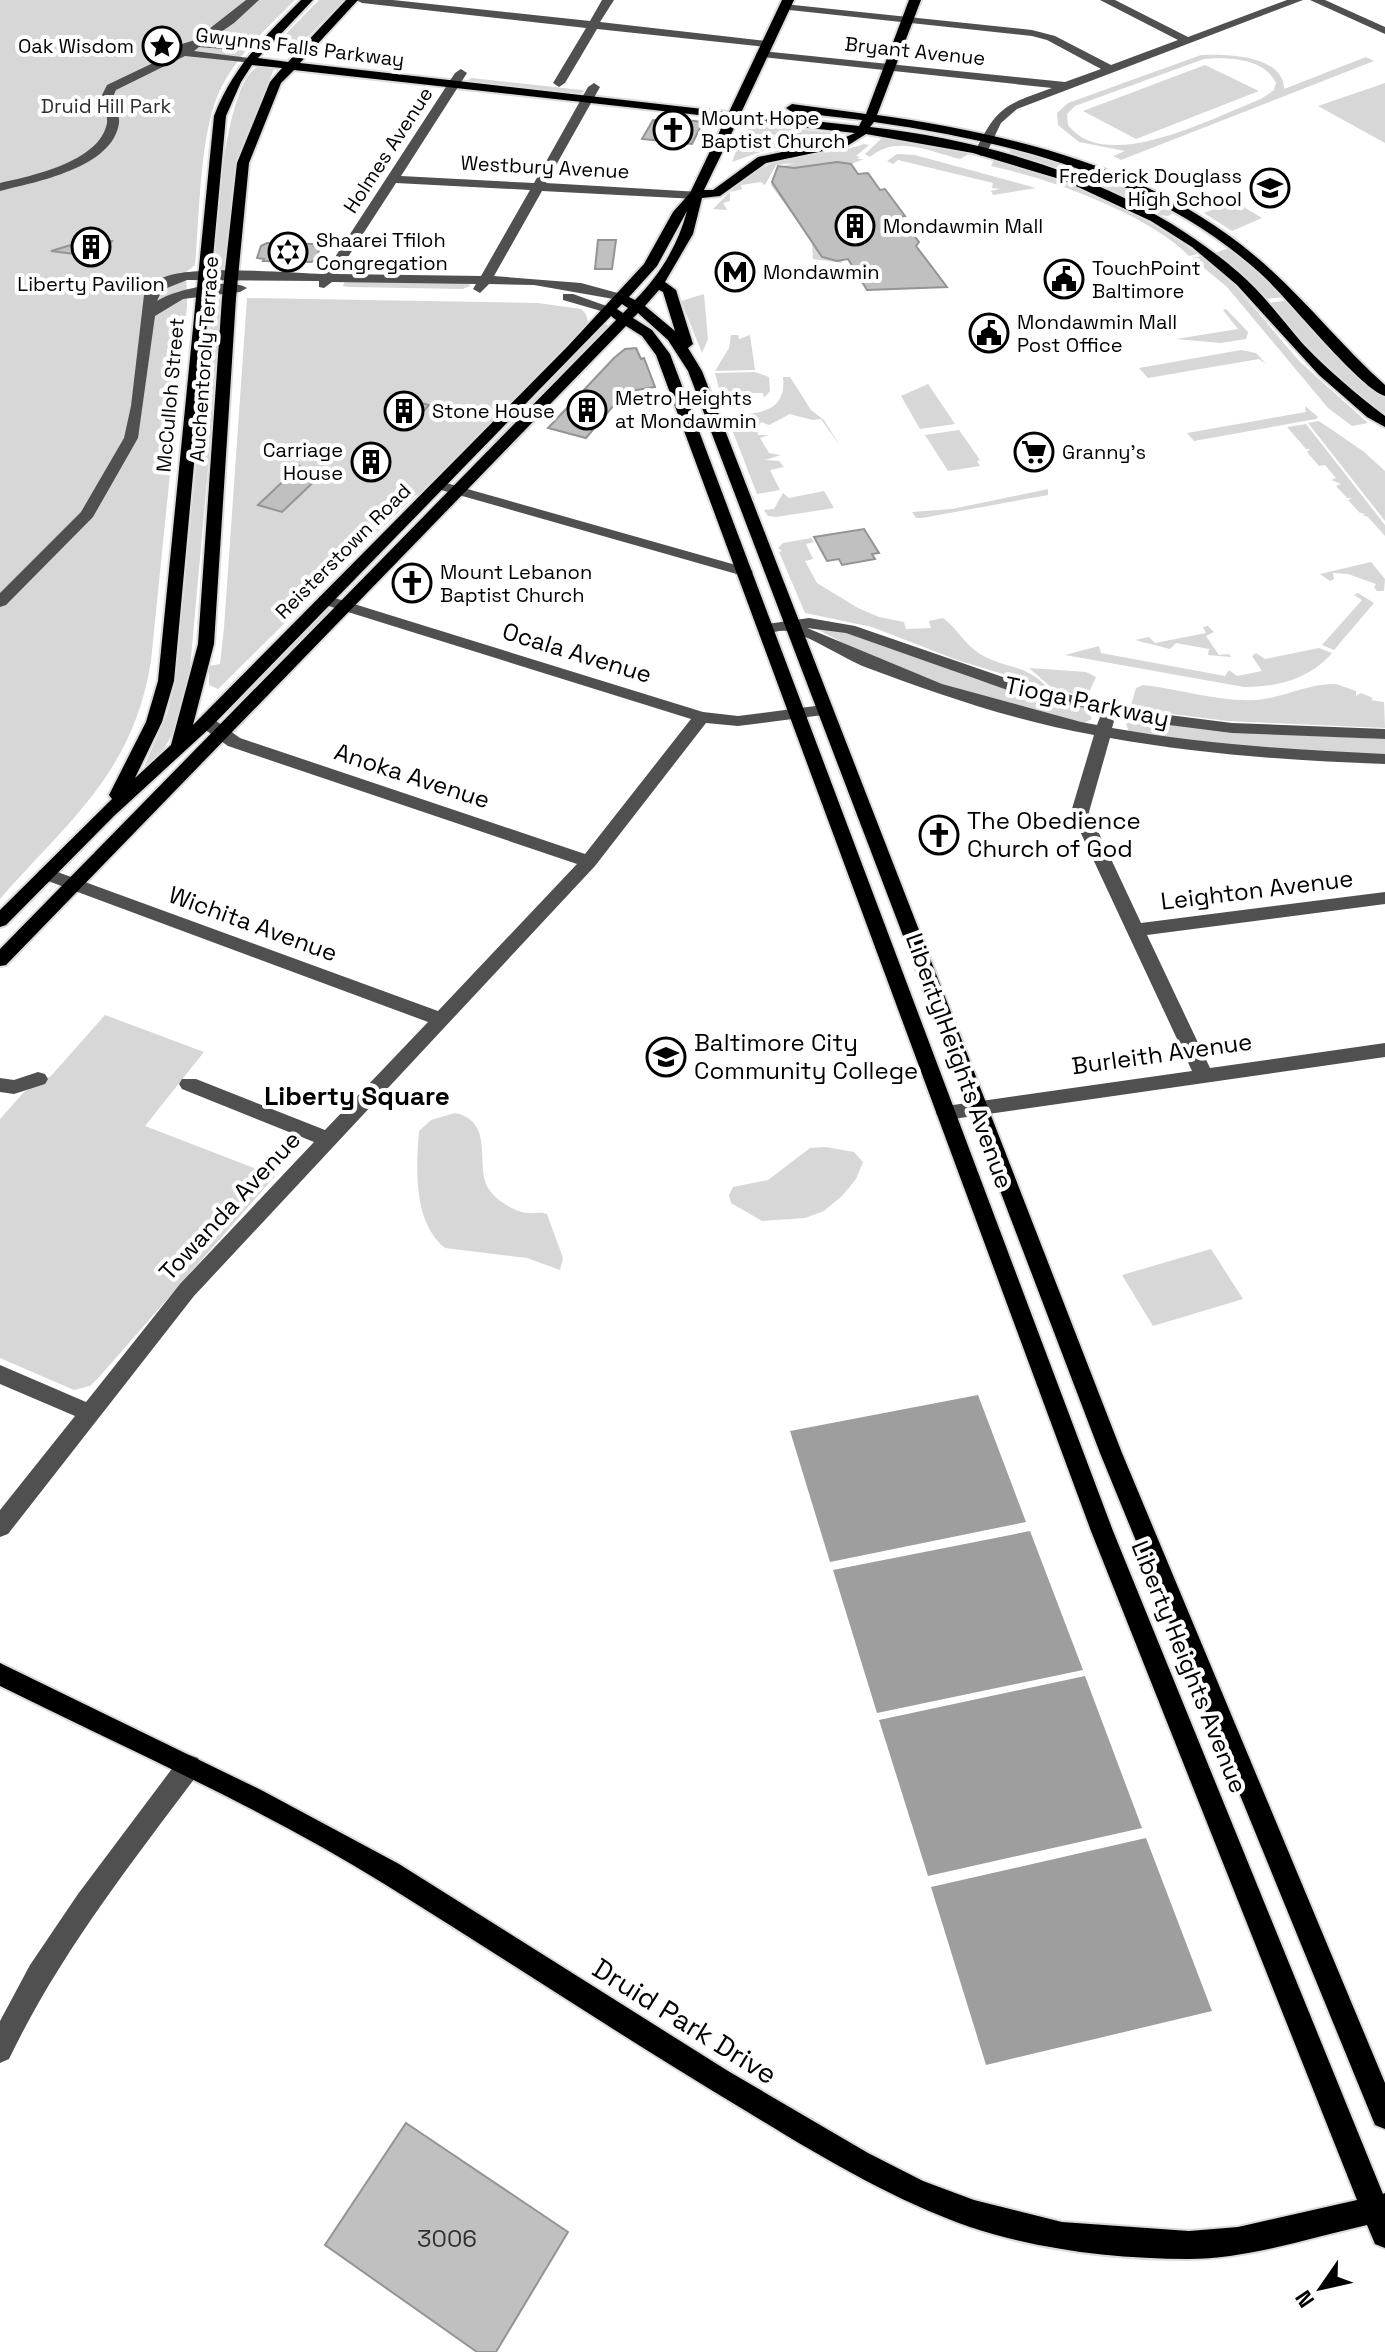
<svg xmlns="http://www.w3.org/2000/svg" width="1385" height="2352" viewBox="0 0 1385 2352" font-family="'Space Grotesk',sans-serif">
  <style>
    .green { fill: #d7d7d7; fill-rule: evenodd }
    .water { fill: #9e9e9e }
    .building { fill: #c0c0c0; stroke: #949494; stroke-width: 2 }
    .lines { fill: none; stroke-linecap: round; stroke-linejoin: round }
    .major-casing { stroke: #dbdbdb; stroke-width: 4 }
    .minor { fill: #505050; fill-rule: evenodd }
    .major { fill: #000; fill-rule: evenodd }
    .labels { text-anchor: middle; stroke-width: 8; stroke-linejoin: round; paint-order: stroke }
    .far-poi-label { font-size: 20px; fill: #000; stroke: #fff; text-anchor: start }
    .far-street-label { font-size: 20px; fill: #000; stroke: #fff }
    .far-park-label { font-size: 20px; fill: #2e2e2e; stroke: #fff }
    .street-label { font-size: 24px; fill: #000; stroke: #fff }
    .poi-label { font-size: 24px; fill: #000; stroke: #fff; text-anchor: start }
    .near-number-label { font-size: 24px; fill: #303030 }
    .neighbourhood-label { font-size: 26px; font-weight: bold; fill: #000; stroke: #fff }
    .near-street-label { font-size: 28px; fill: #000; stroke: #fff }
  </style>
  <rect width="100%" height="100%" fill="#fff"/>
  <!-- green -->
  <g class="green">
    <path d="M 0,0 L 295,0 C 269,26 241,51 223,84 C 199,127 200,214 195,265 L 186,272 L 187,306 L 151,661 C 133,773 70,819 0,899 Z"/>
    <polygon points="319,0 344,0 295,50 272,48"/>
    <path d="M 1201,55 C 1226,54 1284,55 1284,89 L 1366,57 L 1374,61 L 1121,160 L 1113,156 L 1125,151 L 1079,142 L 1058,125 L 1057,113 L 1068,103 ZM 1204,59 C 1228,57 1264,58 1276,83 L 1274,90 L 1261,99 C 1216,116 1106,176 1068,125 L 1067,114 L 1075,106 Z"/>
    <polygon points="1205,65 1259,91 1136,139 1083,111"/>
    <path d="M 258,67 L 274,69 L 236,163 L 227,269 L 216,271 C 212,238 226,78 258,67 Z"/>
    <polygon points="472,78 582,90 585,91 579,94 465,81"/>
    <polygon points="1385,83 1385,143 1318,106"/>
    <polygon points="769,126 834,133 838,134 822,140 766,150 732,162 743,133 751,128"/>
    <path d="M 882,138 L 961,151 L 969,154 L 960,159 C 931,152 897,134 870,157 L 865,154 Z"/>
    <path d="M 864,144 L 869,145 L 856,156 L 860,157 L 857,159 L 864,159 L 851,164 L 842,263 L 813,259 L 812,242 L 771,185 L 776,168 L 794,163 L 776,165 L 765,185 L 761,182 L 741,185 L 742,189 L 730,192 L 730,201 L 723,203 L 727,210 L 713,209 C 725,197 737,184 750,175 C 781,152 828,157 864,144 Z"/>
    <polygon points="1011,145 1111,179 1175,212 1168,216 1158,215 1104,189 1014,157 1007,148"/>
    <polygon points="897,154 915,155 1036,188 993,195 991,191 1000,189 992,188 993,183 898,160 893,164 887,161"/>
    <path d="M 994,160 C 1066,172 1139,212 1198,254 L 1189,256 C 1148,214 1048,178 991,166 Z"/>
    <polygon points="1233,202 1237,203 1262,218 1232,231 1204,213"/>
    <polygon points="1232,247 1286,297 1265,299 1215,253"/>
    <polygon points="1201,256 1233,283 1299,361 1368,423 1352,426 1328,408 1227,287 1192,258"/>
    <polygon points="345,281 469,283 470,286 463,289 348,287 343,286"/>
    <polygon points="704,294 708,339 702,353 681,301"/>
    <path d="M 219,298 L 222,299 L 222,314 L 189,680 C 181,712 174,749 144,767 L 167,714 L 175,682 L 212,300 Z"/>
    <polygon points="247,298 538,303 581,309 586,314 589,327 422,496 416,495 321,587 309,594 301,607 218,689 209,685 209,666 220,664 224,628"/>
    <path d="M 1289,300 L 1356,373 L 1385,397 L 1385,413 L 1379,412 C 1337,379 1302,343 1268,303 Z"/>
    <polygon points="1226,309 1248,332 1246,339 1221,343 1176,339 1238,329 1223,310"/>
    <polygon points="605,324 610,326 459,483 453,484"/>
    <polygon points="731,335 738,335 739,339 750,335 755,370 715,371 729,348"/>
    <polygon points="1241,350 1256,353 1266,364 1259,359 1148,378 1139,368"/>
    <polygon points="715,373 755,372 769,377 770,391 764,398 763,393 736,393 736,397 745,397 746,401 721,396"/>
    <path d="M 783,377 L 790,377 L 811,410 L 824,420 L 840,446 L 821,419 L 812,420 L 790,414 L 769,425 L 761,422 L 757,430 L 758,435 L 769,435 L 760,438 L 769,453 L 781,455 L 765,460 L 779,461 L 784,467 L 770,470 L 780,490 L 757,494 L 728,419 L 728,416 C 757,413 787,414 783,377 Z"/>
    <polygon points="928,384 955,424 920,429 901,396"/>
    <polygon points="1305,406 1318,417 1316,419 1194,441 1187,433 1306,412"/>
    <polygon points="1319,421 1363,451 1385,471 1385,521 1308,423"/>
    <polygon points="1306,424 1385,525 1385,536 1368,517 1362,515 1366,514 1360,513 1348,500 1352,498 1347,498 1336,486 1341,484 1331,480 1336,478 1325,465 1319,466 1307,452 1310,449 1306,449 1287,427"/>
    <polygon points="959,430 980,460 977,461 980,466 948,471 925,435"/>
    <polygon points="1048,489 1048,495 922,518 916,518 912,512 952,509"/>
    <polygon points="824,491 834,508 776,517 768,516 764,510 774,509 783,493 789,498"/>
    <path d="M 811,538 L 814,542 L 806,544 L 813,559 L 805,561 L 817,583 L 858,608 L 879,617 L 904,622 L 906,629 L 931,628 L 929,621 L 943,618 C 957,628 964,644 980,654 C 1007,670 1025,663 1048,688 L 957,660 L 872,627 L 805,613 L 779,552 L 782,551 L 778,548 L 783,543 Z"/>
    <polygon points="1371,562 1385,579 1384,591 1377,591 1374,587 1376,584 1348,574 1333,573 1334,579 1330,581 1320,574"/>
    <polygon points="1358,593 1374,603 1334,650 1322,645 1362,600 1354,595"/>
    <polygon points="330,609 330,612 230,716 226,711 244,692 249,693 245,691 323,610"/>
    <polygon points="1208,626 1214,632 1206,636 1219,655 1229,654 1231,657 1208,655 1209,649 1176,643 1170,649 1135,640 1149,637 1155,643 1206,633 1203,627"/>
    <polygon points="815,628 847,632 978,680 1087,709 1092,719 1082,724 964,693 858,651"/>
    <path d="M 1099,646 L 1101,653 L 1225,676 L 1229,670 L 1237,676 L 1262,671 L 1252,656 L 1256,653 L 1265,659 L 1319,648 L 1332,653 C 1310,679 1277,687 1244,687 L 1065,655 Z"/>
    <polygon points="1029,668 1086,672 1096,677 1087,697 1053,689"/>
    <path d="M 1336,684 L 1356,691 L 1356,696 L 1361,693 L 1373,698 L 1371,700 L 1384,702 L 1385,728 L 1227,721 L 1164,713 L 1131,705 L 1136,688 L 1143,685 C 1181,689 1217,702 1256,700 C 1283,698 1309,683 1336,684 Z"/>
    <polygon points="1137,719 1251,733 1385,739 1385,755 1244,749 1129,732 1126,724"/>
    <polygon points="105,1015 204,1052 145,1126 275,1176 100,1376 90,1386 74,1390 0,1358 0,1119 24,1092 51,1076"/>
    <path d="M 455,1113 C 494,1121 476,1162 487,1186 C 493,1199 515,1212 528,1213 C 536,1214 539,1211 547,1214 L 563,1258 L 560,1270 L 527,1258 L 445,1248 C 413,1222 416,1168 419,1131 L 431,1120 Z"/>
    <polygon points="826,1147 854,1152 863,1162 856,1179 842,1196 824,1211 805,1218 762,1221 731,1203 729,1195 733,1187 768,1180 810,1148"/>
    <polygon points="1211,1249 1243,1299 1153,1326 1122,1275"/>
  </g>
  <!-- water -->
  <g class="water">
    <polygon points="978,1395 1026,1522 830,1562 790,1431"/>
    <polygon points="1030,1531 1083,1670 877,1713 833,1570"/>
    <polygon points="1085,1676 1142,1828 928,1876 879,1720"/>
    <polygon points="1146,1838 1212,2011 986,2065 931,1887"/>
  </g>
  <!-- building -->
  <g class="building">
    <polygon points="662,117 678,119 703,122 692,144 642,139 653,120 660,121"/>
    <polygon points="837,162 851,164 858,174 868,173 880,190 885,189 905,216 900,217 919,242 916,246 947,287 867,290 848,259 837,261 822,257 772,182 778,166 794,168"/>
    <polygon points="91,239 112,241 103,252 91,256 51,251"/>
    <polygon points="598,240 616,240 612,269 595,269"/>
    <polygon points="267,243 315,244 314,246 320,247 316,260 311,262 263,261 264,259 257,258 261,246"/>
    <polygon points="636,348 641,359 644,358 655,387 625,392 586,438 548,428 614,358 625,349"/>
    <polygon points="407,399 429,405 413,423 388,415"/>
    <polygon points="299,466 323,473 282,512 258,505"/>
    <polygon points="864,529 879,553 872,554 875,559 842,565 839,559 827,561 814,537"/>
    <polygon points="406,2123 568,2232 496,2352 477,2352 325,2245"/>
  </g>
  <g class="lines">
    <!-- major casing -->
    <g class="major-casing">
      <path id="major" d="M 301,0 L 313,0 L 258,58 L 288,62 L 346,0 L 358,0 L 300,63 L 729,112 L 782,0 L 794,0 L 741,113 L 859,126 L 862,120 L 792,112 L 786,108 L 792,104 L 866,114 L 909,0 L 921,0 L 877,115 C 1010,134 1150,167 1255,256 C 1302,295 1339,344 1385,385 L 1385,396 C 1358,387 1287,297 1260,273 C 1153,177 1012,142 874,122 L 870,127 C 1001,142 1137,185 1238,272 C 1263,293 1282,320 1303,344 C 1328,370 1356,394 1385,416 L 1385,427 L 1367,417 L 1319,375 L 1237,285 L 1192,247 L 1151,221 L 1063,180 L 973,153 L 866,134 L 847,146 L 766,163 L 720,196 L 702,198 L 693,234 L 665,282 L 676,290 L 693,344 L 688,348 L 702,371 L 1122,1453 L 1385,2083 L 1385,2129 L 1375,2125 L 1100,1453 L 688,371 L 668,340 L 638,313 L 633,318 L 652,330 L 670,354 L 1113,1531 L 1383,2194 L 1385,2193 L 1385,2248 L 1375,2244 L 1367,2225 C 1309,2238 1248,2259 1188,2259 C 1116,2259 1039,2250 970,2227 C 888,2198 815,2153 741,2108 C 621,2036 505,1959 386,1885 C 264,1809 129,1750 0,1686 L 0,1663 L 263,1791 L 399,1864 L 728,2071 L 868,2153 L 923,2181 L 974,2200 L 1062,2222 L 1189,2231 L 1238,2227 L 1357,2200 L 1091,1531 L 656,355 L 642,336 L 626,326 L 6,965 L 0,966 L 0,949 L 616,320 L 611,316 L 212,726 L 114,816 L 6,925 L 0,927 L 0,910 L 112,799 L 109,795 L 146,722 L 158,681 L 214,116 C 232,68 265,36 301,0 ZM 252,65 L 282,68 L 270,82 L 237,163 L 222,298 L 198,644 L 171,745 L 135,778 L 162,722 L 174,681 L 226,116 L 241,82 ZM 294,70 L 726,118 L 690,193 L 673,212 L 644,264 L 568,346 L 193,725 L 214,644 L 236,298 L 249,163 L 281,83 ZM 738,120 L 855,133 L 839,140 L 758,157 L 713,190 L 704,190 ZM 687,211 C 678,245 660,275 635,300 L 629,297 L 657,266 ZM 659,290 L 663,292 L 675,331 L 645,306 ZM 622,304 L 628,308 L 623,313 L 617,309 Z"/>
    </g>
    <!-- minor -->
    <g class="minor">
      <path d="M 246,0 L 259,0 L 234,23 L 208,41 L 257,47 L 263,50 L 261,52 L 199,47 L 194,51 L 249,58 L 255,61 L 253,63 L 185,56 L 116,90 L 112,99 C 115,106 120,115 119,123 C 113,168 35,182 0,191 L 0,183 C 31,176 100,162 107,123 C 108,115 103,106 100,99 L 107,85 L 174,53 L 172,47 L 195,40 Z"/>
      <polygon points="356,0 393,0 590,21 602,0 614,0 600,22 767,41 773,44 767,47 597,29 565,83 559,87 553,83 586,28 362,3"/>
      <path d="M 1100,0 L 1115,0 L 1188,37 L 1287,0 L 1303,0 L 1017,109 L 1001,123 L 987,152 L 981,156 L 975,152 C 997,106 1005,105 1052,88 L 762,57 L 756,54 L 762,51 L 1065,82 L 1101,69 L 1047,40 L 1032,36 L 780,9 L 780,5 L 784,4 L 1032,30 L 1055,36 L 1111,65 L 1178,40 Z"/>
      <polygon points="1310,0 1325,0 1385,27 1385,34"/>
      <path d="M 461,69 L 467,73 L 401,176 L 534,183 L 588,87 L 594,83 L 600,87 L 546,183 L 700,192 L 702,195 L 696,199 L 542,191 L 494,276 L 581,283 L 625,295 L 625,301 L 534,285 L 489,284 L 480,293 L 473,289 L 476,284 L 332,282 L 324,288 L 319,287 L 319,281 L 187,280 L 162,290 L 157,301 C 174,290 230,277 247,288 L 240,292 L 183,299 L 155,316 L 138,438 L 93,517 L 6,605 L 0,607 L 0,593 L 81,512 L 124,438 L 131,406 L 144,295 C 149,288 154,282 162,278 C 192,264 287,273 324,274 L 455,73 ZM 396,183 L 530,190 L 481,276 L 337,274 Z"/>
      <polygon points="563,294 573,294 615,309 608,313 563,300"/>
      <polygon points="439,481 750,569 753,572 745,577 740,575 434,488 432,485"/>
      <polygon points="325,595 703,712 738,716 823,705 831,710 823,715 738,726 706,723 595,866 194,1296 8,1534 0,1537 0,1510 75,1416 0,1384 0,1365 86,1402 180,1284 314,1142 182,1089 179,1084 182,1079 196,1079 325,1130 428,1022 40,878 37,874 40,870 52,870 438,1011 577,864 228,746 200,726 198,722 200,718 212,718 240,738 585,854 691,719 319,603 319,597"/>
      <path d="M 809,618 L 855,626 L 1029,686 L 1161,714 L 1232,723 L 1385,729 L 1385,739 L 1232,733 L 1161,724 L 1019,694 L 846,633 L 807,628 L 942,684 L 1081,722 L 1097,725 L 1100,717 L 1106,716 L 1114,721 L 1112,728 C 1203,744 1293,750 1385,754 L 1385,764 C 1292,761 1201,754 1110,738 L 1089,812 L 1141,923 L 1385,892 L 1385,904 L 1147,935 L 1210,1068 L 1385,1043 L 1385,1057 L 946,1120 L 939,1118 L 936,1113 L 939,1108 L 946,1106 L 1192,1071 L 1071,812 L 1094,735 C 1015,721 940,695 865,667 C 843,658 809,635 787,631 C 776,629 768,637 759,629 L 767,624 Z"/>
      <polygon points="38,1072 45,1074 48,1079 45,1084 14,1094 0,1092 0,1078 14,1080"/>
      <path d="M 189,1755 L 198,1758 L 201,1766 L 198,1774 C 129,1866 59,1955 9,2059 L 0,2063 L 0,2021 L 30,1965 L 78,1894 L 180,1758 Z"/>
    </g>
    <!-- major -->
    <use href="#major" class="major"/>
  </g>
  <!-- icons -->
  <defs>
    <g id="sight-ring" transform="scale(2)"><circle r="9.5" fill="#fff" stroke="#000" stroke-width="1.5"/><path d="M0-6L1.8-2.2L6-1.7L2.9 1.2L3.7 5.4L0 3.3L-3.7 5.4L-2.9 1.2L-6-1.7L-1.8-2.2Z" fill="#000"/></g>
    <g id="church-ring" transform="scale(2)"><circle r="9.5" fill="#fff" stroke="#000" stroke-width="1.5"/><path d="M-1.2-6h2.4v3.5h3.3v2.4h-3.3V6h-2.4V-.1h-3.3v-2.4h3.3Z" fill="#000"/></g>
    <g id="school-ring" transform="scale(2)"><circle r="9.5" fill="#fff" stroke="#000" stroke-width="1.5"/><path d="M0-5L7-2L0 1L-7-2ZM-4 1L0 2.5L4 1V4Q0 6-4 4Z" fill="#000"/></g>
    <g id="building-ring" transform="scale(2)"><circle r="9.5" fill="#fff" stroke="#000" stroke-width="1.5"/><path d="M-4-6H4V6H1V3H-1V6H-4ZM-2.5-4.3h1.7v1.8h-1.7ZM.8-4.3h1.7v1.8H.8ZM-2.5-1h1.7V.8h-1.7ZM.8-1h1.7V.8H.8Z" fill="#000"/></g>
    <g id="synagogue-ring" transform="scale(2)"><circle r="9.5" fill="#fff" stroke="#000" stroke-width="1.5"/><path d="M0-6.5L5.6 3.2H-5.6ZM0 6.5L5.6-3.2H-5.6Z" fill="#000"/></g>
    <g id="metro-ring" transform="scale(2)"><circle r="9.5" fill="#fff" stroke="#000" stroke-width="1.5"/><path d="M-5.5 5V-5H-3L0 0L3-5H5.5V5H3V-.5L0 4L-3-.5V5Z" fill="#000"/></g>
    <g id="civic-ring" transform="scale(2)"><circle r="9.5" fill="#fff" stroke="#000" stroke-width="1.5"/><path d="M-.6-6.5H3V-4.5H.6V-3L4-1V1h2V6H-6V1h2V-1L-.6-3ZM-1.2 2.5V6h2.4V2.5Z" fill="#000"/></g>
    <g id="supermarket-ring" transform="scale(2)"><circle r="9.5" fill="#fff" stroke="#000" stroke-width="1.5"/><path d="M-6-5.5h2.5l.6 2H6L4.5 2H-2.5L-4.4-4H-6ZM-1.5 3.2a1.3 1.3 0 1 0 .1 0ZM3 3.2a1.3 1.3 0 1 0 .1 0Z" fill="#000"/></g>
    <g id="university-ring" transform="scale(2)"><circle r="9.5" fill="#fff" stroke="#000" stroke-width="1.5"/><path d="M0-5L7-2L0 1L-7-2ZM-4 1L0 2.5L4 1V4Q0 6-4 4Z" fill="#000"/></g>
  </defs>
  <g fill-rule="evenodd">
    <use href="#sight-ring" x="162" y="46"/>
    <use href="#church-ring" x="673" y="130"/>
    <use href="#school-ring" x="1270" y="188"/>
    <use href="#building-ring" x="855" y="226"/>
    <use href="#building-ring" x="91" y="247"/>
    <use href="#synagogue-ring" x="288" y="252"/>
    <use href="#metro-ring" x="735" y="272"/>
    <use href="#civic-ring" x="1064" y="279"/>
    <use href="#civic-ring" x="989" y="333"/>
    <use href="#building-ring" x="587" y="410"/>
    <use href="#building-ring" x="404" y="411"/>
    <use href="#supermarket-ring" x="1034" y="452"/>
    <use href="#building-ring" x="371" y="462"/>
    <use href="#church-ring" x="412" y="583"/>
    <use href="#church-ring" x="939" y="835"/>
    <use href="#university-ring" x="666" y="1057"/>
  </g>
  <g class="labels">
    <!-- far-poi labels -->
    <g class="far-poi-label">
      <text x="134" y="53" text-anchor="end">Oak Wisdom</text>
      <text x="701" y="125">Mount Hope<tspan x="701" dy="23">Baptist Church</tspan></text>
      <text x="1242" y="183" text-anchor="end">Frederick Douglass<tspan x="1242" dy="23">High School</tspan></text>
      <text x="883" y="233">Mondawmin Mall</text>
      <text x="316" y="247">Shaarei Tfiloh<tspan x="316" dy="23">Congregation</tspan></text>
      <text x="1092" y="275">TouchPoint<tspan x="1092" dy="23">Baltimore</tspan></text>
      <text x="763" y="279">Mondawmin</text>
      <text x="91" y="291" text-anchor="middle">Liberty Pavilion</text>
      <text x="1017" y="329">Mondawmin Mall<tspan x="1017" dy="23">Post Office</tspan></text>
      <text x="615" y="405">Metro Heights<tspan x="615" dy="23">at Mondawmin</tspan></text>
      <text x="432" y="418">Stone House</text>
      <text x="343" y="457" text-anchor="end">Carriage<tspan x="343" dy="23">House</tspan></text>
      <text x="1062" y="459">Granny's</text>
      <text x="440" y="579">Mount Lebanon<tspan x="440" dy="23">Baptist Church</tspan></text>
    </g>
    <!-- far-street labels -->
    <g class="far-street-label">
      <text transform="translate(300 47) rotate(7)" y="7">Gwynns Falls Parkway</text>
      <text transform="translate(915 51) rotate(6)" y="7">Bryant Avenue</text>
      <text transform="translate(388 150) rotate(-57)" y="7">Holmes Avenue</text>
      <text transform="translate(545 167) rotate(3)" y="7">Westbury Avenue</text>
      <text transform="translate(204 359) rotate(-86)" y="7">Auchentoroly Terrace</text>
      <text transform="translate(170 395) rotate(-85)" y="7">McCulloh Street</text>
      <text transform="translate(343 551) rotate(-45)" y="7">Reisterstown Road</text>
    </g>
    <!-- far-park labels -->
    <g class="far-park-label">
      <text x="106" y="113">Druid Hill Park</text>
    </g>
    <!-- street labels -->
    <g class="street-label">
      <text transform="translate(577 653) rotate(17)" y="8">Ocala Avenue</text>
      <text transform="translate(1087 702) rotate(12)" y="8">Tioga Parkway</text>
      <text transform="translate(412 776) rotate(18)" y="8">Anoka Avenue</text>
      <text transform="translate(1257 890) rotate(-7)" y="8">Leighton Avenue</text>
      <text transform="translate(253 924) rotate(20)" y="8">Wichita Avenue</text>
      <text transform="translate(1162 1054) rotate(-8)" y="8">Burleith Avenue</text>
      <text transform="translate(959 1061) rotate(70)" y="8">Liberty Heights Avenue</text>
      <text transform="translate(230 1206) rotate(-47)" y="8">Towanda Avenue</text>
      <text transform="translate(1189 1667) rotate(68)" y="8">Liberty Heights Avenue</text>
    </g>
    <!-- poi labels -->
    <g class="poi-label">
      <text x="967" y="829">The Obedience<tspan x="967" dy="28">Church of God</tspan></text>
      <text x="694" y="1051">Baltimore City<tspan x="694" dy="28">Community College</tspan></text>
    </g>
    <!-- near-number labels -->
    <g class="near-number-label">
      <text x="447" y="2247">3006</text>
    </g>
    <!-- neighbourhood labels -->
    <g class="neighbourhood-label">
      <text x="357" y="1105">Liberty Square</text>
    </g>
    <!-- near-street labels -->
    <g class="near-street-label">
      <text transform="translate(685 2021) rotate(32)" y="10">Druid Park Drive</text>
    </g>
  </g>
  <!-- north arrow -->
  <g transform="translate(1321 2288) rotate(236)" stroke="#ffffff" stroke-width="6" paint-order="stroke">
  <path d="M0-6L14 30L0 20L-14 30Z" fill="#000000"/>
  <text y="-12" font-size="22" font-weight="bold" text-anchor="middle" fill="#000000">N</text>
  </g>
</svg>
